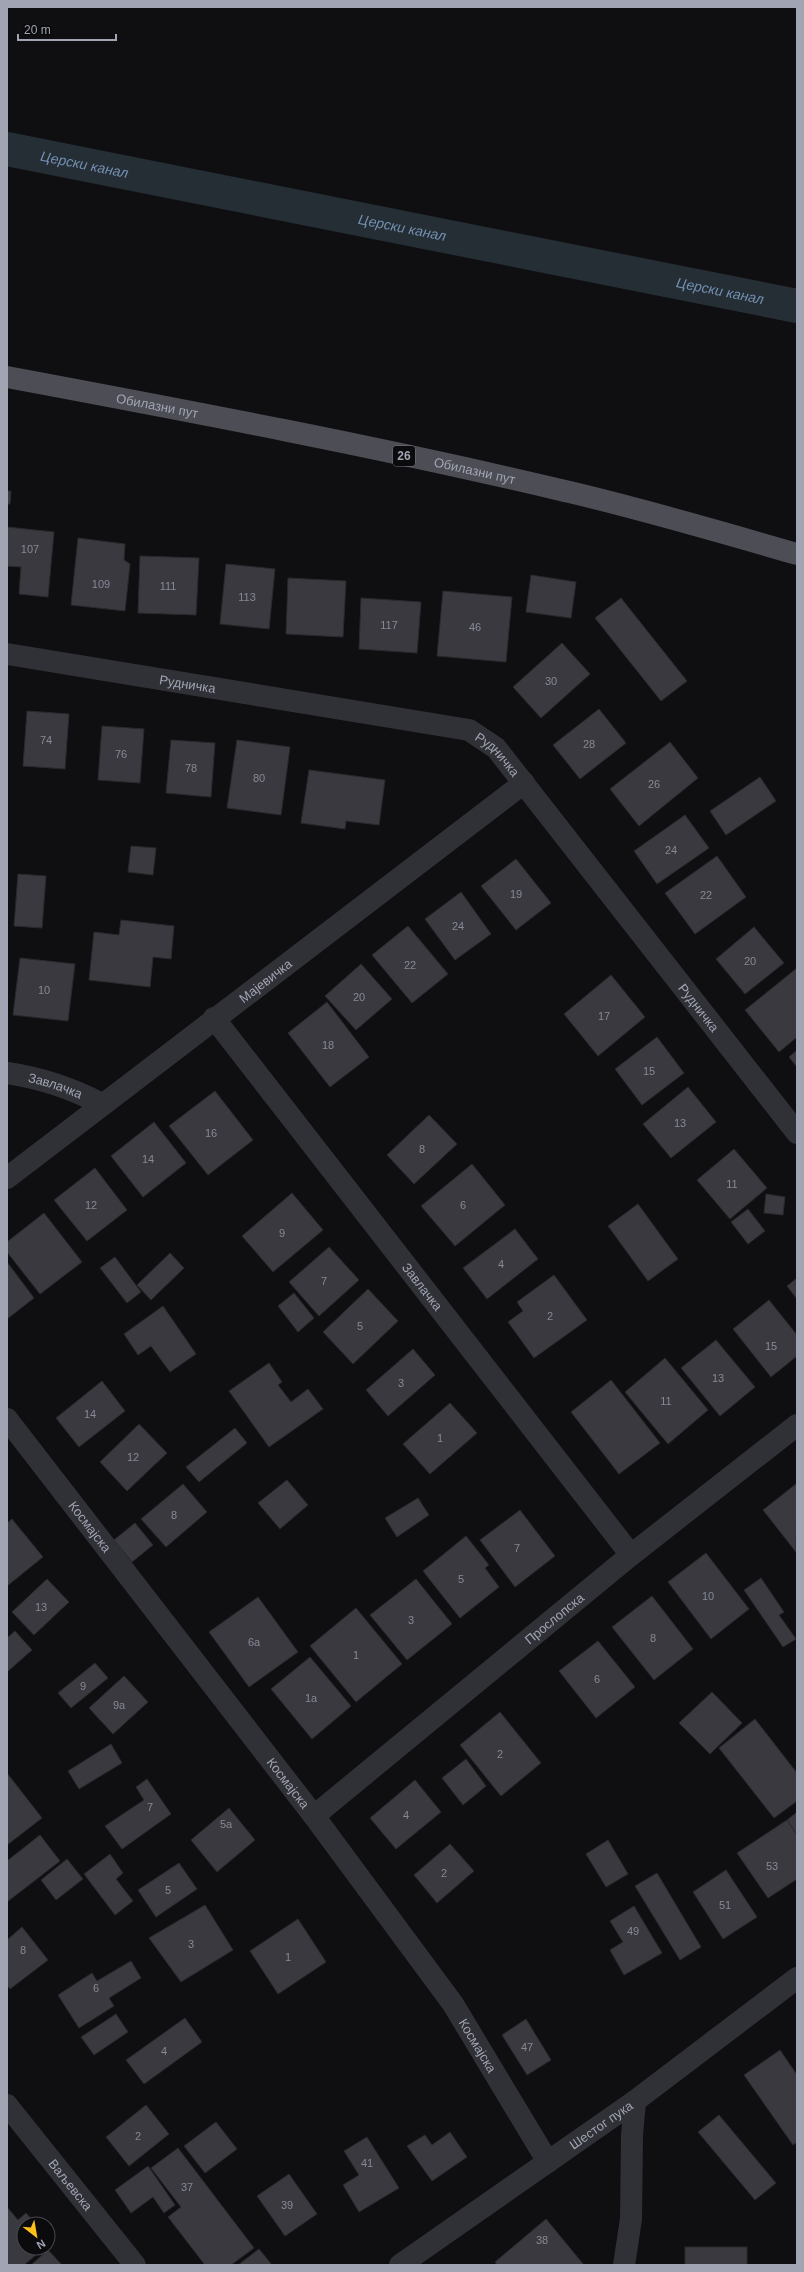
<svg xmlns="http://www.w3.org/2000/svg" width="804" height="2272" viewBox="0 0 804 2272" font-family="Arial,sans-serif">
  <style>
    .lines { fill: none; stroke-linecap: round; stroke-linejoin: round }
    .canal { stroke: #252d35; stroke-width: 34 }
    .building { fill: #39393f; stroke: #2a292d }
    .minor { stroke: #303136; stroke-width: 22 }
    .primary { stroke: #4c4d55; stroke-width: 22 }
    .labels { text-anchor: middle; stroke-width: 3; stroke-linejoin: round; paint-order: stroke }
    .number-label { font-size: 11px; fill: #868996 }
    .shield { fill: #0b0a0c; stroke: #737681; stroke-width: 1 }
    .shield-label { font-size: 12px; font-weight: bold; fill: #a0a4b3 }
    .street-label { font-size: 13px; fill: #a0a4b3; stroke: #0b0a0c }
    .water-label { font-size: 14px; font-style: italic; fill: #7390b1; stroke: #0b0a0c }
  </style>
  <rect width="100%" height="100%" fill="#0f0f11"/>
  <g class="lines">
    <!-- canal -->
    <path class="canal" id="s1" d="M 7,149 L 797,306"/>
  </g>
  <!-- building -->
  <g class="building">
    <polygon points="7,491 11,491 10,504 7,504"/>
    <polygon points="7,527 54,532 48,597 19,594 21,567 7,566"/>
    <polygon points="78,538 125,544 124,560 130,564 125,611 71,605"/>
    <polygon points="140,556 199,558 196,615 138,613"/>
    <polygon points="226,564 275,569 269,629 220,624"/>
    <polygon points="531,575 576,582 571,618 526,612"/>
    <polygon points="288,578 346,581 343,637 286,634"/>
    <polygon points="443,591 512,597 506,662 437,656"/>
    <polygon points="361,598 421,602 417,653 359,649"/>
    <polygon points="621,598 687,681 661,701 595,618"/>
    <polygon points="562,643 590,674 541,718 513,687"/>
    <polygon points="599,709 626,743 580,779 553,745"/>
    <polygon points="27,711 69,714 65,769 23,766"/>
    <polygon points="102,726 144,729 140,783 98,780"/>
    <polygon points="171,740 215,743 211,797 166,793"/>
    <polygon points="237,740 290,747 281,815 227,808"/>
    <polygon points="670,742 698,778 639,826 610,789"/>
    <polygon points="309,770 385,780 379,825 346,821 345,829 301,823"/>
    <polygon points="760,777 776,801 726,835 710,811"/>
    <polygon points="685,815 709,848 657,884 634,851"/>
    <polygon points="131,846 156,848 153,875 128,872"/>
    <polygon points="717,856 746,897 695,934 665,893"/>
    <polygon points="516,859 551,903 516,930 481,886"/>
    <polygon points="18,874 46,876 42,928 14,926"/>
    <polygon points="461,892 491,934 455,960 425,919"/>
    <polygon points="121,920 174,926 171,959 153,957 150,987 89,980 94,932 119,935"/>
    <polygon points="408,926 448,974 412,1003 372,955"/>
    <polygon points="754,927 784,963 745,994 716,959"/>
    <polygon points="20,958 75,964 68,1021 13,1015"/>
    <polygon points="361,964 392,999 356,1030 325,996"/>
    <polygon points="797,968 797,1037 779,1052 745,1010"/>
    <polygon points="611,975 645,1017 598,1056 564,1014"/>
    <polygon points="327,1002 369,1057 330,1087 288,1033"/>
    <polygon points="657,1037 684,1073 642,1105 615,1069"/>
    <polygon points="797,1050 797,1067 789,1057"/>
    <polygon points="688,1087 716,1122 671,1158 643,1124"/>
    <polygon points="215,1091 253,1140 208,1175 169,1126"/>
    <polygon points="429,1115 457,1144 414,1184 387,1155"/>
    <polygon points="154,1122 186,1163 143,1197 111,1156"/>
    <polygon points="734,1149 767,1188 730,1219 697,1180"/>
    <polygon points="472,1164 505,1205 455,1246 421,1206"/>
    <polygon points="95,1168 127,1210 87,1241 54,1200"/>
    <polygon points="292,1193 323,1230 273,1272 242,1236"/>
    <polygon points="766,1194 785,1197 783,1215 764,1213"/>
    <polygon points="638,1204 678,1259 648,1281 608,1226"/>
    <polygon points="748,1209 765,1231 748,1244 731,1222"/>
    <polygon points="44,1213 82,1262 40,1294 7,1252 7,1242"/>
    <polygon points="515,1229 538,1259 487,1299 463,1268"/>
    <polygon points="329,1247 359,1280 319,1316 289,1282"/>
    <polygon points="170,1253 184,1268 151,1300 137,1285"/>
    <polygon points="115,1257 141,1292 127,1303 100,1268"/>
    <polygon points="7,1262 34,1298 7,1319"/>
    <polygon points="554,1275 587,1320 534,1358 508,1322 523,1311 517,1302"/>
    <polygon points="797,1278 797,1299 787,1286"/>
    <polygon points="368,1289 398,1321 353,1364 323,1332"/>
    <polygon points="294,1293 314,1318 298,1332 278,1306"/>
    <polygon points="769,1300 797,1335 797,1356 771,1377 733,1329"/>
    <polygon points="163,1306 196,1354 170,1372 151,1346 138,1355 124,1334"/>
    <polygon points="716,1340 755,1387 720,1416 681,1368"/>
    <polygon points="413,1349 435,1375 388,1416 366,1390"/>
    <polygon points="665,1358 708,1410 668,1444 625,1392"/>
    <polygon points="269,1363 282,1382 278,1385 291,1402 308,1389 323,1409 269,1447 229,1391"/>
    <polygon points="611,1380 660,1443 619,1474 571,1412"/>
    <polygon points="102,1381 125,1411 79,1447 56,1418"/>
    <polygon points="450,1403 477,1433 430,1474 403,1444"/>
    <polygon points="139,1424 167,1453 127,1491 100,1462"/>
    <polygon points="235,1428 247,1443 199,1482 186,1467"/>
    <polygon points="287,1480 308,1505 280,1529 258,1503"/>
    <polygon points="183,1484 207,1512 166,1547 141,1519"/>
    <polygon points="796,1484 797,1486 796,1552 763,1510"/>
    <polygon points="418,1498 429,1515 397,1537 385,1518"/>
    <polygon points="520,1510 555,1556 515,1587 480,1540"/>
    <polygon points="12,1519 43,1557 7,1586 7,1523"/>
    <polygon points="135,1523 153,1545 132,1562 114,1540"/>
    <polygon points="466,1536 489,1565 485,1568 499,1587 460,1618 423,1571"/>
    <polygon points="706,1553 749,1609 711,1639 668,1582"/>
    <polygon points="761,1578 784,1612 779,1615 796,1639 783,1647 744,1590"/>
    <polygon points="47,1579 69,1602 34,1635 12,1612"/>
    <polygon points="416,1579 452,1624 407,1660 370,1615"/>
    <polygon points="652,1596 693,1649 654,1680 612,1627"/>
    <polygon points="258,1597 298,1652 249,1687 209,1632"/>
    <polygon points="356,1608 402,1664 356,1702 310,1646"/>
    <polygon points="15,1631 32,1650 7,1672 7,1638"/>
    <polygon points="598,1641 635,1687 596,1718 559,1671"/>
    <polygon points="310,1657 351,1706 312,1739 271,1689"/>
    <polygon points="95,1663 108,1678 71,1708 58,1693"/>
    <polygon points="124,1676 148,1702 113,1734 89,1708"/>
    <polygon points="712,1692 742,1723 710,1754 679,1723"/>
    <polygon points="500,1712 541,1763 501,1796 460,1745"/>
    <polygon points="755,1719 797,1773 797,1801 774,1818 719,1748"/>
    <polygon points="111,1744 122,1763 79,1789 68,1771"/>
    <polygon points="466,1759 486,1786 463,1805 442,1778"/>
    <polygon points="7,1773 42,1818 7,1845"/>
    <polygon points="147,1779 171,1814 122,1849 105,1826 144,1800 136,1787"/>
    <polygon points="415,1780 441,1812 396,1849 370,1818"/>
    <polygon points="229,1808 255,1840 217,1872 191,1840"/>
    <polygon points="797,1812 797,1835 787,1820"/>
    <polygon points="787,1820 797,1835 797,1879 768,1898 737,1853"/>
    <polygon points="40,1835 60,1861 7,1902 7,1861"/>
    <polygon points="608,1840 628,1874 606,1887 586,1854"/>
    <polygon points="450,1844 474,1871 437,1903 414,1875"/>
    <polygon points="110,1854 123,1873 116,1879 133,1901 115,1915 84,1874"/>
    <polygon points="67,1859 83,1879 56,1900 41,1880"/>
    <polygon points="179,1863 197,1889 156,1917 138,1890"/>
    <polygon points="726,1870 757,1917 723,1939 693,1892"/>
    <polygon points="657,1873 701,1947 680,1960 635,1886"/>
    <polygon points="205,1905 233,1950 181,1982 149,1938"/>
    <polygon points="634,1906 662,1953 624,1975 610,1950 623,1942 610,1921"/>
    <polygon points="298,1919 326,1962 278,1994 250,1951"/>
    <polygon points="22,1927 48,1960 10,1989 7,1985 7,1940"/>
    <polygon points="131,1961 141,1978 109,1998 114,2006 79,2028 58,1995 92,1973 97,1981"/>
    <polygon points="116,2014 128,2032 94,2055 81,2037"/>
    <polygon points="185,2018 202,2042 144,2084 126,2060"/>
    <polygon points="526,2019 551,2060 527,2075 502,2035"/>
    <polygon points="780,2050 797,2075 797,2142 793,2145 744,2075"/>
    <polygon points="146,2105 169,2134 129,2166 106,2137"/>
    <polygon points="719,2115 776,2183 755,2200 698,2132"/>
    <polygon points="216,2122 237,2149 205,2173 184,2146"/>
    <polygon points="450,2132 467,2157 432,2181 407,2146 425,2135 432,2145"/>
    <polygon points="367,2137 399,2188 359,2212 343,2185 359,2175 344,2151"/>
    <polygon points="178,2148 254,2248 231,2265 205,2265 168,2217 181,2207 151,2168"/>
    <polygon points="148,2166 175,2205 164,2213 153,2197 131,2213 115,2190"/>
    <polygon points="289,2174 317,2214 285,2236 257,2196"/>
    <polygon points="7,2207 18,2220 26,2213 36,2224 24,2224 24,2248 44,2248 24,2265 7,2265"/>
    <polygon points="546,2219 584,2265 497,2265 495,2262"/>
    <rect x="685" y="2247" width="62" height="18"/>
    <polygon points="259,2249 272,2265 238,2265"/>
    <polygon points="48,2250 62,2265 31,2265"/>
  </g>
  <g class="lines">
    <!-- minor -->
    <g class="minor">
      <path id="s2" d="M 7,654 L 469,730 L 496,748 L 797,1133"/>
      <path id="s3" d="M 214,1018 L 631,1555"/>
      <path id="s4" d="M 7,1073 C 42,1078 71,1088 102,1104"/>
      <path id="s5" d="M 7,1178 L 524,783"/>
      <path id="s6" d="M 7,1419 L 314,1816 L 453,2004 L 548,2162"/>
      <path id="s7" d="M 314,1816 L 631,1555 L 797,1425"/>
      <path id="s8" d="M 7,2105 L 135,2265"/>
      <path id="s9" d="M 400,2265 L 635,2101 L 797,1978"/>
      <polyline points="624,2265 631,2219 632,2135 635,2101"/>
    </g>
    <!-- primary -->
    <path class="primary" id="s10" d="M 7,377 C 194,412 380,447 565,491 C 643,509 720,532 797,554"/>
  </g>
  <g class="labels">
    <!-- number labels -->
    <g class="number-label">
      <text x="30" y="553">107</text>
      <text x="101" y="588">109</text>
      <text x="168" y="590">111</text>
      <text x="247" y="601">113</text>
      <text x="389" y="629">117</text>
      <text x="475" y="631">46</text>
      <text x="551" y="685">30</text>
      <text x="46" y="744">74</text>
      <text x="589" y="748">28</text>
      <text x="121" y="758">76</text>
      <text x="191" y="772">78</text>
      <text x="259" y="782">80</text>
      <text x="654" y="788">26</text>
      <text x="671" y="854">24</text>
      <text x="516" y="898">19</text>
      <text x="706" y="899">22</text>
      <text x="458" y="930">24</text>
      <text x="750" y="965">20</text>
      <text x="410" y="969">22</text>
      <text x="44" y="994">10</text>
      <text x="359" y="1001">20</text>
      <text x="604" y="1020">17</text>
      <text x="328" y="1049">18</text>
      <text x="649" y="1075">15</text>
      <text x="680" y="1127">13</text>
      <text x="211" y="1137">16</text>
      <text x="422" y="1153">8</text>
      <text x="148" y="1163">14</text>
      <text x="732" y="1188">11</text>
      <text x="91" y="1209">12</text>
      <text x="463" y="1209">6</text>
      <text x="282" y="1237">9</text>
      <text x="501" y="1268">4</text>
      <text x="324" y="1285">7</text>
      <text x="550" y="1320">2</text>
      <text x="360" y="1330">5</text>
      <text x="771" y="1350">15</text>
      <text x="718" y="1382">13</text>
      <text x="401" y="1387">3</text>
      <text x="666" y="1405">11</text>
      <text x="90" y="1418">14</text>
      <text x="440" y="1442">1</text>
      <text x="133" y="1461">12</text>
      <text x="174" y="1519">8</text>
      <text x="517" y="1552">7</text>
      <text x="461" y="1583">5</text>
      <text x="708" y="1600">10</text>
      <text x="41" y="1611">13</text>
      <text x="411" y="1624">3</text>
      <text x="653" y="1642">8</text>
      <text x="254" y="1646">6a</text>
      <text x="356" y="1659">1</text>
      <text x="597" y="1683">6</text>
      <text x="83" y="1690">9</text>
      <text x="311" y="1702">1a</text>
      <text x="119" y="1709">9a</text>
      <text x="500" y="1758">2</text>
      <text x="150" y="1811">7</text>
      <text x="406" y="1819">4</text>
      <text x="226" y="1828">5a</text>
      <text x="772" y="1870">53</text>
      <text x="444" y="1877">2</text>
      <text x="168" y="1894">5</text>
      <text x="725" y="1909">51</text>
      <text x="633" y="1935">49</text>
      <text x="191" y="1948">3</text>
      <text x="23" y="1954">8</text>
      <text x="288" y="1961">1</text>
      <text x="96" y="1992">6</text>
      <text x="527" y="2051">47</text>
      <text x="164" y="2055">4</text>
      <text x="138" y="2140">2</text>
      <text x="367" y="2167">41</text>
      <text x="187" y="2191">37</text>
      <text x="287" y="2209">39</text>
      <text x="542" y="2244">38</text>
    </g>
    <!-- shield labels -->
    <rect class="shield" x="393" y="446" width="22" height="20" rx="3"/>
    <g class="shield-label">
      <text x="404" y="460">26</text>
    </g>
    <!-- street labels -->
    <g class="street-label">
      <text dy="5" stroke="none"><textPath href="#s10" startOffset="153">Обилазни пут</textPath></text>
      <text dy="5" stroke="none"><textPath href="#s10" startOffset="477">Обилазни пут</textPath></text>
      <text dy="5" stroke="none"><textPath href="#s2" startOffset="183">Рудничка</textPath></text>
      <text dy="5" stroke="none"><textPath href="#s2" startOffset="506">Рудничка</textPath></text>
      <text dy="5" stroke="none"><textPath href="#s5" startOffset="325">Мајевичка</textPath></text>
      <text dy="5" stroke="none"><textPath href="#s2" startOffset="830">Рудничка</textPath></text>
      <text dy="5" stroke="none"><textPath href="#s4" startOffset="50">Завлачка</textPath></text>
      <text dy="5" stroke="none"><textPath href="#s3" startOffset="340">Завлачка</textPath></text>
      <text dy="5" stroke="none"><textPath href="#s6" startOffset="136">Космајска</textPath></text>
      <text dy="5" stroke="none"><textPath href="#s7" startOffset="311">Прослопска</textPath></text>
      <text dy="5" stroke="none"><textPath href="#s6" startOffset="460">Космајска</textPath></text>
      <text dy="5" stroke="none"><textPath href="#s6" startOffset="784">Космајска</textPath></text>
      <text dy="5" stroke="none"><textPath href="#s9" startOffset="245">Шестог пука</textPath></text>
      <text dy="5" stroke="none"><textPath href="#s8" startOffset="102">Ваљевска</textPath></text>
    </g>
    <!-- water labels -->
    <g class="water-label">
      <text dy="5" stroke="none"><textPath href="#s1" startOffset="79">Церски канал</textPath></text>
      <text dy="5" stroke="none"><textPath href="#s1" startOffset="403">Церски канал</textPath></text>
      <text dy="5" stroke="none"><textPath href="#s1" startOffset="727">Церски канал</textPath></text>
    </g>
  </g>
  <!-- border -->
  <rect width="804" height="2272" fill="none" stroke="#a0a4b3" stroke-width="16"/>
  <!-- north arrow -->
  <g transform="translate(36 2236) rotate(149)"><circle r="19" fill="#0b0a0c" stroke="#47484f"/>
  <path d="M0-3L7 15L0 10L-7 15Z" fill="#fcbf1c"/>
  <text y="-6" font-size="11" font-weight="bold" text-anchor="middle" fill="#a0a4b3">N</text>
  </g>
  <!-- scale -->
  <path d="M18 34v6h98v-6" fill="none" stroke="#a0a4b3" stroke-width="2"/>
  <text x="24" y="34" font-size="12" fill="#a0a4b3" stroke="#0b0a0c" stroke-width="3" paint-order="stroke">20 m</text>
</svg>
